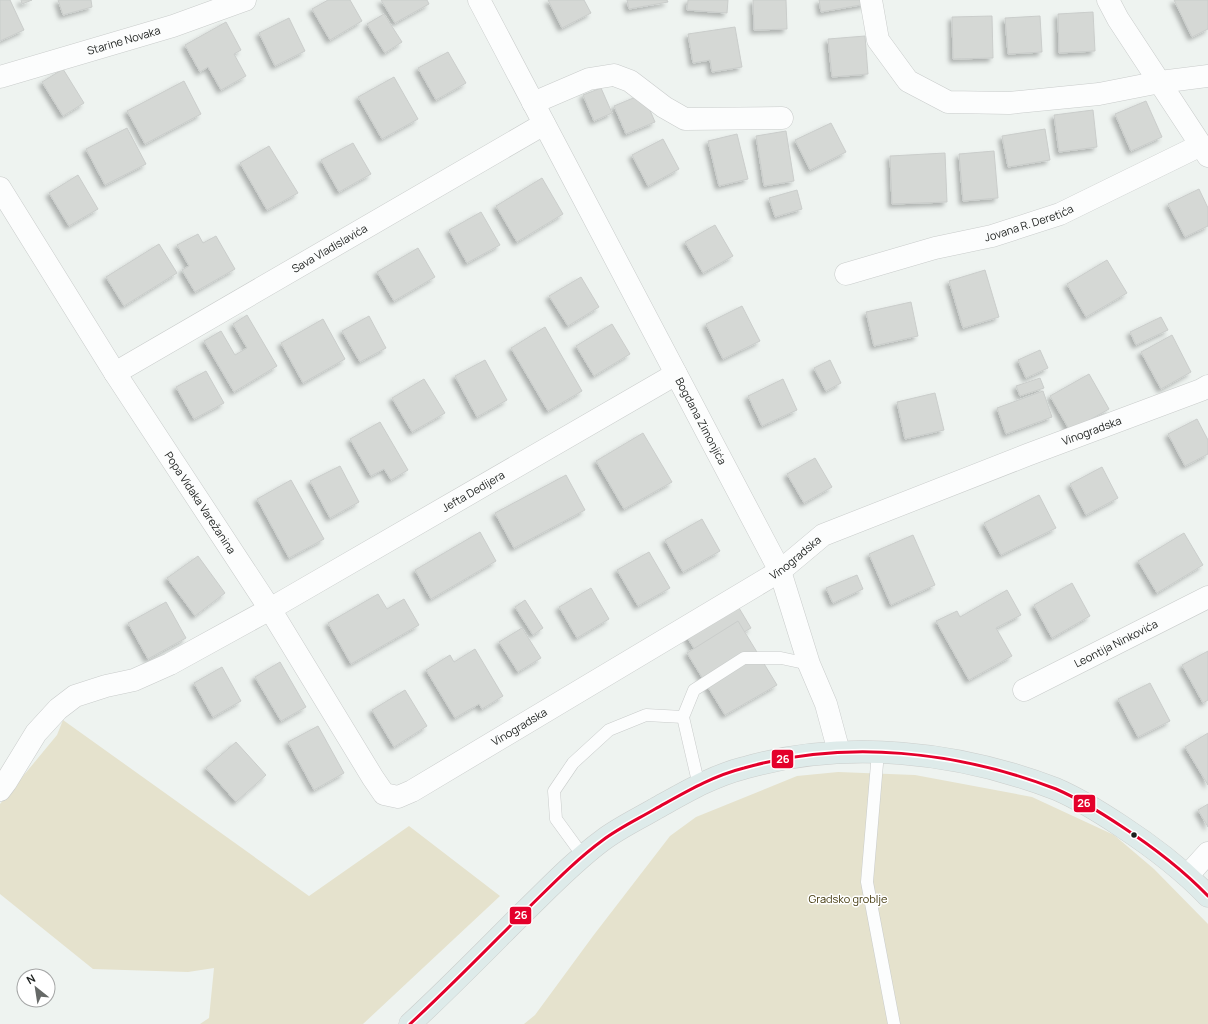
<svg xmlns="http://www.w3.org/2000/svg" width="1208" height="1024" viewBox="0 0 1208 1024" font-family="Manrope,sans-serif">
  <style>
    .green { fill: #e5e2cd }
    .building { fill: #d5d8d5; stroke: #cacdcb; filter: url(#shadow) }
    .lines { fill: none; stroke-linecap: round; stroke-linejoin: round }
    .service-casing { stroke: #c9cccb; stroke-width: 13 }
    .minor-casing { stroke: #c9cccb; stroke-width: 23 }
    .primary-casing { stroke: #cbcecc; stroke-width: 23 }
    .service { stroke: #fcfdfd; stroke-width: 12 }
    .minor { stroke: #fcfdfd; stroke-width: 22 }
    .primary { stroke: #deebea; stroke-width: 22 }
    .bus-1-casing { stroke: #fff; stroke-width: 6 }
    .bus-1 { stroke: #e4002b; stroke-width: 3 }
    .bus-dot { fill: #1c1f1d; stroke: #fff; stroke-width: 1.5 }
    .labels { text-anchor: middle; stroke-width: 3; stroke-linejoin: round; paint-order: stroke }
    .street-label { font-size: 11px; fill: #1c1f1d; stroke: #fff }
    .park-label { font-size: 11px; fill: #403609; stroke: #fff }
    .line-badge { stroke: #fff; stroke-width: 1.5 }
    .badge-label { font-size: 11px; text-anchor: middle; font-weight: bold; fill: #fff }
  </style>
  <defs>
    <filter id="shadow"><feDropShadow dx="-3.5" dy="3.5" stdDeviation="2" flood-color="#0004"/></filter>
  </defs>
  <rect width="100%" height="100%" fill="#eef3f0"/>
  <!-- green -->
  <g class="green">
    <polygon points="63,720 309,896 409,826 500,896 363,1024 200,1024 209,1018 214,968 188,972 93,969 0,894 0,804 57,735"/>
    <polygon points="838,772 915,775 1032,797 1114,835 1154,869 1208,924 1208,1024 524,1024 535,1015 593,936 670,836 696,817 797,776"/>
  </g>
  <!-- building -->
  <g class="building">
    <polygon points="0,0 10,0 24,30 0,41"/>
    <polygon points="21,0 32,0 22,4"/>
    <polygon points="58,0 91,0 92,7 63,15"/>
    <polygon points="328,0 350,0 362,21 330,40 312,9"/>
    <polygon points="381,0 427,0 429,4 395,23"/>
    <polygon points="548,0 584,0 591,13 562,28"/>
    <polygon points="627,0 667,0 668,2 629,9"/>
    <polygon points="688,0 728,0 727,13 687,10"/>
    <polygon points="753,0 786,0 787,29 754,30"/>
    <polygon points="819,0 865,0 866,4 821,12"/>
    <polygon points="1174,0 1208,0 1208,29 1192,37"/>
    <polygon points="1093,12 1095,51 1059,53 1058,14"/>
    <polygon points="384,14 402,42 385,53 367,24"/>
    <polygon points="992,16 993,58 953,59 952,17"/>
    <polygon points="1040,16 1042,52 1008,54 1005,18"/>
    <polygon points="289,18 305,51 275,66 259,33"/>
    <polygon points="226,22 241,50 234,54 246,76 221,90 208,67 200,72 185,45"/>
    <polygon points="735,27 742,67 712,72 710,60 693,63 688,34"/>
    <polygon points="865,36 868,74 832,77 828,39"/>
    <polygon points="448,52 466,83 436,100 418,68"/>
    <polygon points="63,69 84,103 63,116 42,82"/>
    <polygon points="394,77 418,119 382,139 358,97"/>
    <polygon points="184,81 201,114 145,144 127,111"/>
    <polygon points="601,88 612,113 594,121 583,95"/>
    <polygon points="643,94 655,122 626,134 614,106"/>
    <polygon points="1146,101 1162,137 1131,151 1115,114"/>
    <polygon points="1093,110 1097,147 1059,152 1054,115"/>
    <polygon points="831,123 846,152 810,170 795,140"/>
    <polygon points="127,128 146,164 105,185 86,149"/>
    <polygon points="1045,129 1050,160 1008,167 1002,136"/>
    <polygon points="786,131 794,181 764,186 756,136"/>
    <polygon points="737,134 748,179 719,186 708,141"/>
    <polygon points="663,139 679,169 648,186 632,155"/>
    <polygon points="353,143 371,174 339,192 321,160"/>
    <polygon points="269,146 298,193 267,210 240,163"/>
    <polygon points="994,151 998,198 963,201 959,154"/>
    <polygon points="945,153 947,202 892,204 890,156"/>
    <polygon points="78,175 98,209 69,226 49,193"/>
    <polygon points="542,178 563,214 517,242 496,206"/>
    <polygon points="1199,189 1208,208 1208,226 1185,237 1168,204"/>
    <polygon points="797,190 802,209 775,217 769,198"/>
    <polygon points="481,212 500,245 467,263 449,230"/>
    <polygon points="715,225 733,256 703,273 685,242"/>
    <polygon points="198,234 203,243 216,236 235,269 195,292 182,270 189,266 177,245"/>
    <polygon points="159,244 177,273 124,306 106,277"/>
    <polygon points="418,248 435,277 394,301 377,272"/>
    <polygon points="1107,260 1127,293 1086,317 1067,284"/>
    <polygon points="985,270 999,317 963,328 949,281"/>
    <polygon points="581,277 599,307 568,326 549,296"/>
    <polygon points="911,302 918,336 874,346 866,312"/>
    <polygon points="742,306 760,341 723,359 706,324"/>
    <polygon points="247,315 277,366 234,392 204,341 221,331 235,355 247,348 233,324"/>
    <polygon points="369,316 386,348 360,362 342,331"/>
    <polygon points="1161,317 1168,330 1136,345 1130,332"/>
    <polygon points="323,319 345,359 303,383 281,343"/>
    <polygon points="612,324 630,354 594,376 576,346"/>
    <polygon points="545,327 582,391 548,411 511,348"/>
    <polygon points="1172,335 1191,372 1161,389 1141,352"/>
    <polygon points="1040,350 1048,368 1026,378 1018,360"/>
    <polygon points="485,360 507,400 477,417 455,376"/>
    <polygon points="830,360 841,383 826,391 814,368"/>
    <polygon points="206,371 224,403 194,419 176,387"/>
    <polygon points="1089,374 1109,409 1070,431 1050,396"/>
    <polygon points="1040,378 1044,388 1020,396 1016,386"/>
    <polygon points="424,379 445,413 412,432 392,398"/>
    <polygon points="783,379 797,410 762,426 748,396"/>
    <polygon points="1043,391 1052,417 1006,434 997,408"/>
    <polygon points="935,393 944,430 905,439 897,402"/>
    <polygon points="1197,419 1208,440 1208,454 1185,466 1168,434"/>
    <polygon points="380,422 408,470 391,480 384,469 371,476 350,439"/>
    <polygon points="643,433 672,482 624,509 596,461"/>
    <polygon points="815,458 832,487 804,503 787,474"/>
    <polygon points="340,466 359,502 330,518 310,481"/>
    <polygon points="1102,467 1118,498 1086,515 1070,484"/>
    <polygon points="566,475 585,510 514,548 495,513"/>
    <polygon points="291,480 324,539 289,558 257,499"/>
    <polygon points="1039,495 1056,528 1001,555 984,523"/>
    <polygon points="702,519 720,551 683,572 665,540"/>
    <polygon points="480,532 496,561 431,599 415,570"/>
    <polygon points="1184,533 1203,565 1157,593 1138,561"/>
    <polygon points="913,535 935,585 891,605 869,554"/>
    <polygon points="649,552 670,588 638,606 617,570"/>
    <polygon points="198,556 225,593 195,616 167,578"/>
    <polygon points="857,575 863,589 833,603 826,588"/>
    <polygon points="1072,583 1090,616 1052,638 1034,605"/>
    <polygon points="591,588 609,619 577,638 559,607"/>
    <polygon points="1007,590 1021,615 996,628 1012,656 969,680 936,621 957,611 960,617"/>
    <polygon points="378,594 387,609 404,599 419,625 351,664 328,623"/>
    <polygon points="525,600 543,628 533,635 515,607"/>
    <polygon points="166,602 186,638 148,659 128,623"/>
    <polygon points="736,603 751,628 700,658 685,634"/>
    <polygon points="738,621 777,685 725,715 687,653"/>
    <polygon points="522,628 541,658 518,672 499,642"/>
    <polygon points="475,649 503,696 482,709 479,704 455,718 426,670 450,655 454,662"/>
    <polygon points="1208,651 1208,700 1203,703 1182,665"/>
    <polygon points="280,662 306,707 281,721 255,677"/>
    <polygon points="222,667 241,701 213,717 194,683"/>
    <polygon points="1150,683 1170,721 1138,737 1118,699"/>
    <polygon points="405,690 427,726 394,747 372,710"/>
    <polygon points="318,726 344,773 314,790 288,742"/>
    <polygon points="1208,733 1208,785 1185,747"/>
    <polygon points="236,742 266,775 236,802 206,768"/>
    <polygon points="1208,804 1208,827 1198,810"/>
  </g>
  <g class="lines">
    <!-- service casing -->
    <g class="service-casing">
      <g id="service">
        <polyline points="878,752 867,882 894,1024"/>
        <polyline points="699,786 683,717 694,690 744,658 781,658 809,664"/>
        <polyline points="583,856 556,819 554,791 573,763 609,730 646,715 683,717"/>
      </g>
    </g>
    <!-- minor casing -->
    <g class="minor-casing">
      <g id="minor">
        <path id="s1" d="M 479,0 L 780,571 L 809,664 L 826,704 L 839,752"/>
        <polyline points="871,0 878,40 908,81 948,102 1009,103 1099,94 1160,82 1208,76"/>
        <polyline points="1108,0 1118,19 1208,156"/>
        <path id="s2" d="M 0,77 L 173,26 L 245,0"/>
        <polyline points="533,103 589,79 614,75 630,81 664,107 685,119 782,118"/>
        <path id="s3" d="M 0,188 L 115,373 L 270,609 L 373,778 L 384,794 L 398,797 L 412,791 L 780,571 L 823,535 L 1027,455 L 1201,390 L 1208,386"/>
        <path id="s4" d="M 846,274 L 935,248 L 992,236 L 1060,214 L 1201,145"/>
        <path id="s5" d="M 115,373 L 544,124"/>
        <path id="s6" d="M 1024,690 L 1208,597"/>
        <path id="s7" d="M 0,790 L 6,782 L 36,733 L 58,709 L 75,696 L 106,686 L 134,680 L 170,664 L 270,609 L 676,374"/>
        <polyline points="1188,875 1208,853"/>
      </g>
    </g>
    <!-- primary casing -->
    <g class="primary-casing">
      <path id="primary" d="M 410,1024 C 448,989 484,952 520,916 C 547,890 573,862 603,840 C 619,828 638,819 655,809 C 684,793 712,776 744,768 C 846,739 957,751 1056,789 C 1079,799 1100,812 1121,826 C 1153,847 1181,868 1208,896"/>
    </g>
    <!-- service -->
    <use href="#service" class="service"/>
    <!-- minor -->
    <use href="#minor" class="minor"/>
    <!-- primary -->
    <use href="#primary" class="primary"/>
    <!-- bus-1 casing -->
    <g class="bus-1-casing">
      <path id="bus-1" d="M 410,1024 C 448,989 484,952 520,916 C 547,890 573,862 603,840 C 619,828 638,819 655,809 C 684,793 712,776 744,768 C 846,739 957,751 1056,789 C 1079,799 1100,812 1121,826 C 1153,847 1181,868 1208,896"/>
    </g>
    <!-- bus-1 -->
    <use href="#bus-1" class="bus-1"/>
  </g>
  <!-- markers -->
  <circle class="bus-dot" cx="1134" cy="835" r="3.5"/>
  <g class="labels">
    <!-- street labels -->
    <g class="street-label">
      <text dy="4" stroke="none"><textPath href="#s2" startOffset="129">Starine Novaka</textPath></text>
      <text dy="4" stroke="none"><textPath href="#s4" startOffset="190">Jovana R. Deretića</textPath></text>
      <text dy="4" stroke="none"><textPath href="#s5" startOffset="248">Sava Vladislavića</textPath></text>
      <text dy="4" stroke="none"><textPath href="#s1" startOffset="476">Bogdana Zimonjića</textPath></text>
      <text dy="4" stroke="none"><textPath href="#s3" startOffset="1520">Vinogradska</textPath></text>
      <text dy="4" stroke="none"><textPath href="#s7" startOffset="571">Jefta Dedijera</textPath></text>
      <text dy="4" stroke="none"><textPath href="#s3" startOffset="373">Popa Vidaka Varežanina</textPath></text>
      <text dy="4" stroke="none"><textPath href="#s3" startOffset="1196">Vinogradska</textPath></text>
      <text dy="4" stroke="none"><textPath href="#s6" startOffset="103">Leontija Ninkovića</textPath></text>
      <text dy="4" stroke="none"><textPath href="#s3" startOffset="872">Vinogradska</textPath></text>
    </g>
    <!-- park labels -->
    <g class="park-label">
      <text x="848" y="903">Gradsko groblje</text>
    </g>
  </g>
  <g class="line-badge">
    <rect x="771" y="749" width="23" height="20" rx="4" fill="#e4002b"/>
    <rect x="1073" y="794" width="23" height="19" rx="4" fill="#e4002b"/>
    <rect x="509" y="906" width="23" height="19" rx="4" fill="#e4002b"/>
  </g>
  <g class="badge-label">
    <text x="783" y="763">26</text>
    <text x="1084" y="807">26</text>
    <text x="521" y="919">26</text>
  </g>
  <!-- north arrow -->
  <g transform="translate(36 988) rotate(330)"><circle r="19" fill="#ffffff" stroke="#a4a5a5"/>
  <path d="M0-3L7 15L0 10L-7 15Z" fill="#666967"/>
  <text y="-6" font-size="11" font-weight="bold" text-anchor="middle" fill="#1c1f1d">N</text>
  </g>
</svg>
